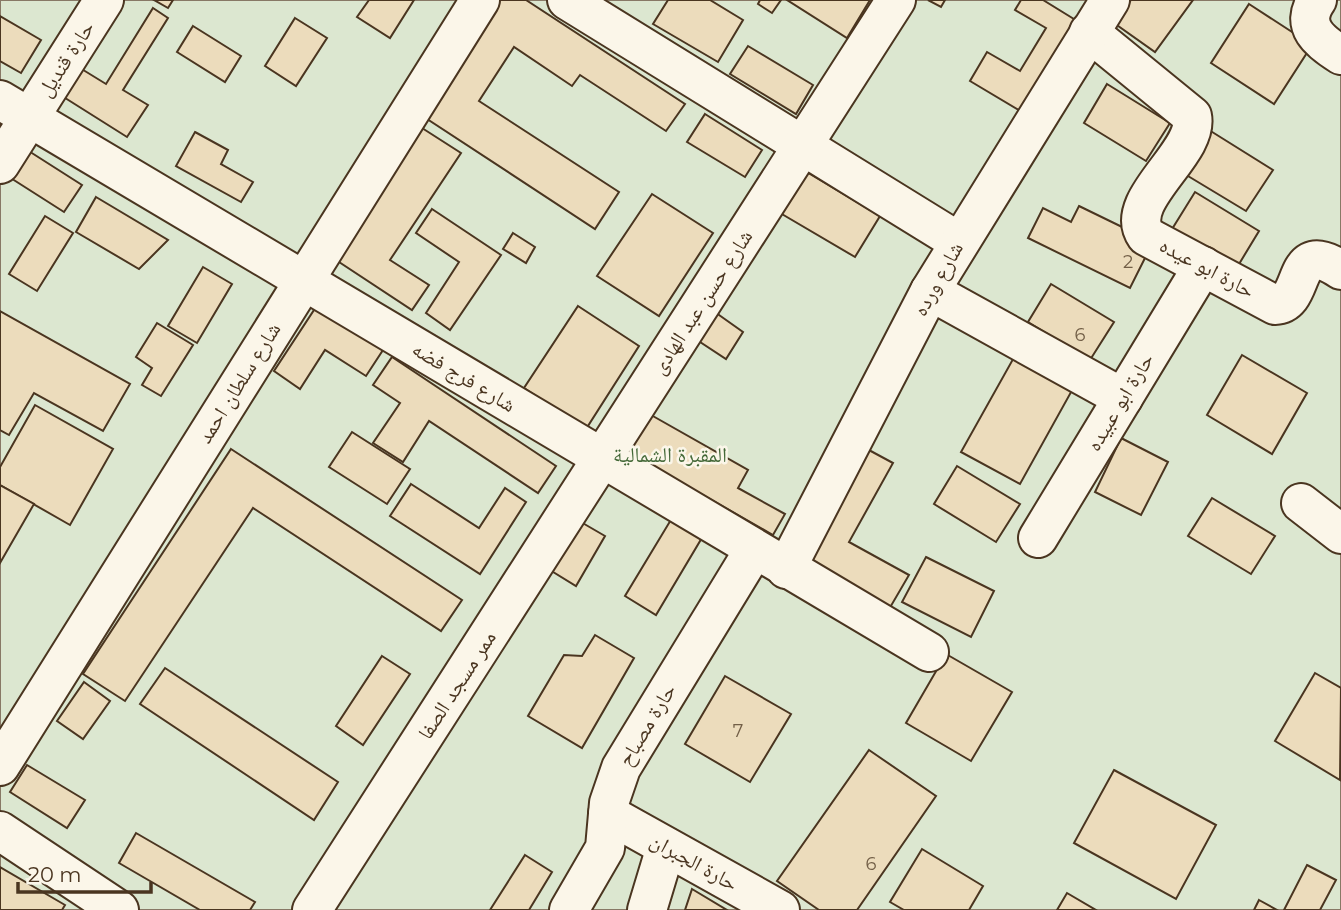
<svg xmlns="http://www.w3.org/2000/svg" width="1341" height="910" viewBox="0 0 1341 910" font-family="Montserrat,'Noto Naskh Arabic',sans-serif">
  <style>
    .green { fill: #dce7d0; stroke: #887966; stroke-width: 2 }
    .building { fill: #ecdcbc; stroke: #4a3520; stroke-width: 2 }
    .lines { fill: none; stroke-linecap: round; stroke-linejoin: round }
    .minor-casing { stroke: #4a3520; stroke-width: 42 }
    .minor { stroke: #fbf6e9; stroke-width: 38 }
    .labels { text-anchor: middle; stroke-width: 5; stroke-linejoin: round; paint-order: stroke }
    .number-label { font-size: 18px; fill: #725f47 }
    .street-label { font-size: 21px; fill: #4a3520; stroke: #fbf6e9 }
    .park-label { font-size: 21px; fill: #436837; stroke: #fbf6e9 }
  </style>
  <rect width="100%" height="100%" fill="#fbf6e9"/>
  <!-- green -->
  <rect class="green" x="0" y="0" width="1341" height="910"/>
  <!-- building -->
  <g class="building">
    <polygon points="154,0 173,0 168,8"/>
    <polygon points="369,0 414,0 390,38 357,17"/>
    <polygon points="497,0 526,0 685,104 666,131 580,75 572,86 514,47 479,101 619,192 595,229 421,115"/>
    <polygon points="668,0 710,0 743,20 718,62 653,24"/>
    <polygon points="760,0 781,0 772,13 758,4"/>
    <polygon points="787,0 870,0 847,38"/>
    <polygon points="928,0 945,0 941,7"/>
    <polygon points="1021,0 1043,0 1082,24 1027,115 970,81 987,52 1020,71 1046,28 1015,10"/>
    <polygon points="1131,0 1193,0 1155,52 1114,23"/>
    <polygon points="1249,4 1312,45 1274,104 1211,63"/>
    <polygon points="153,8 168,18 123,90 148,105 127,137 62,96 80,68 106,84"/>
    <polygon points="0,16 41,40 21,73 0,61"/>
    <polygon points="295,18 327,38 296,86 265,66"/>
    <polygon points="193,26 241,56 225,82 177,52"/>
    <polygon points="748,46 813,85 796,114 730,74"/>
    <polygon points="1107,84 1170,123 1146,161 1084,123"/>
    <polygon points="705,114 762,150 745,177 687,142"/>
    <polygon points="422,128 461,153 390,260 429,285 412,310 336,260"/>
    <polygon points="1209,130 1273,170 1246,211 1183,173"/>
    <polygon points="195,132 228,150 221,164 253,182 241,202 176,166"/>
    <polygon points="24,148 82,185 64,212 6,175"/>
    <polygon points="800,168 880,216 855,257 775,210"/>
    <polygon points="1195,192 1259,231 1233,274 1169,234"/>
    <polygon points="652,194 713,233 659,316 597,276"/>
    <polygon points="96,197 168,240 139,269 76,232"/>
    <polygon points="1079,206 1153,242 1130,288 1028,238 1043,208 1071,222"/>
    <polygon points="432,209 501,255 450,330 426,313 459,262 416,233"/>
    <polygon points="45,216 73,233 37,291 9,274"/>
    <polygon points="513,233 535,247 526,263 503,249"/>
    <polygon points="203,267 232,284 197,343 168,326"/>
    <polygon points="1051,284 1114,322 1090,360 1028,322"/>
    <polygon points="578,306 639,346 586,429 524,388"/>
    <polygon points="316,307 383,350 366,376 325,350 300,389 274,371"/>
    <polygon points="712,310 743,332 726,359 694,338"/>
    <polygon points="0,311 130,384 103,431 34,393 9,435 0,430"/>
    <polygon points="157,323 193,345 161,396 142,385 152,368 136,357"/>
    <polygon points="1017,352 1075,385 1020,484 961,452"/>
    <polygon points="1242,355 1307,393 1272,454 1207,415"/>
    <polygon points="392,357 556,466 538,493 429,421 403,462 373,443 400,403 373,385"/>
    <polygon points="35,405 113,449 70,525 0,485 0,467"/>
    <polygon points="644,411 748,470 738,488 785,514 773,535 622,449"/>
    <polygon points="352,432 410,469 387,504 329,467"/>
    <polygon points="1121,438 1168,462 1141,515 1095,492"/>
    <polygon points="231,449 462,600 441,631 253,508 125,701 83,674"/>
    <polygon points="867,449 893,463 849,542 909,575 888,611 803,564"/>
    <polygon points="957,466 1020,504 996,542 934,504"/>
    <polygon points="411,484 479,528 505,488 526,502 480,574 390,516"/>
    <polygon points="0,485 34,504 0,563"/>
    <polygon points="1212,498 1275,536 1251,574 1188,536"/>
    <polygon points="574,518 605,536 576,586 545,567"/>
    <polygon points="672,518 703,536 656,615 625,596"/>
    <polygon points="926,557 994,591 971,637 902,602"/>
    <polygon points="595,635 634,658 582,748 528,716 564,655 582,656"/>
    <polygon points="946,654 1012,692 971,761 906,723"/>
    <polygon points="382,656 410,674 363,745 336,726"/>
    <polygon points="165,668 338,782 314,820 140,704"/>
    <polygon points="1315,673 1341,688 1340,780 1275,741"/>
    <polygon points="725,676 791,714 750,782 685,744"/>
    <polygon points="84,682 110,701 83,739 57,721"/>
    <polygon points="869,750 936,796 857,910 819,910 777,881"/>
    <polygon points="27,765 85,800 67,828 10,792"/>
    <polygon points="1114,770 1216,825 1176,899 1074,843"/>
    <polygon points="136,833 255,902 250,910 200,910 119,863"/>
    <polygon points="922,849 983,886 969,910 904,910 890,902"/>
    <polygon points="525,855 552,872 529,910 490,910"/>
    <polygon points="1307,865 1336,880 1320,910 1284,910"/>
    <polygon points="0,867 65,905 62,910 0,910"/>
    <polygon points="692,889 727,910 685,910"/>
    <polygon points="1067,893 1096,910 1057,910"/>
    <polygon points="1259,900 1277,910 1254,910"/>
  </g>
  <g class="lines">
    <!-- minor casing -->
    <g class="minor-casing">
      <g id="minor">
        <polyline points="567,0 959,242"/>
        <path d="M 1317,0 C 1299,26 1320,42 1341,55"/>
        <path d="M 1089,32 L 1192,116 C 1200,153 1121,200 1146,236 L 1275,305 C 1308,304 1289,235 1341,270"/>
        <polyline points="0,100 929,652"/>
        <polyline points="0,164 104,0"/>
        <polyline points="930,291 1123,398"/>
        <polyline points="1301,503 1341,534"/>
        <polyline points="1038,538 1203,266"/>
        <polyline points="786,569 930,291 1110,0"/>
        <polyline points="0,766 480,0"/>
        <polyline points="608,814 780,910"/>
        <polyline points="0,831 119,910"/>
        <polyline points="312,910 896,0"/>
        <polyline points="569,910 605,848 609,803 621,768 754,550"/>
        <polyline points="647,910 666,847"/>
      </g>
    </g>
    <!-- minor -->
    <use href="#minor" class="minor"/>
  </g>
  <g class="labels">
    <!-- number labels -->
    <g class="number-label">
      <text x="1128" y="268">2</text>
      <text x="1080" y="341">6</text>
      <text x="738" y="737">7</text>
      <text x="871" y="870">6</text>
    </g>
    <!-- street labels -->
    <g class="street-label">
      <text transform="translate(66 59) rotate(-57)" y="7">حارة قنديل</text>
      <text transform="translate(1207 268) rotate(28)" y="7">حارة ابو عيده</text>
      <text transform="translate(938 279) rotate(-61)" y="7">شارع ورده</text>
      <text transform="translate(702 302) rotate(-57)" y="7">شارع حسن عبد الهادى</text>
      <text transform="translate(464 377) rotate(31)" y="7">شارع فرج فضه</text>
      <text transform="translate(239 383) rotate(-58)" y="7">شارع سلطان احمد</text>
      <text transform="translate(1120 402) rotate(-59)" y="7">حارة ابو عبيده</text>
      <text transform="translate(457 685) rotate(-57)" y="7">ممر مسجد الصفا</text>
      <text transform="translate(647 725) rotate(-59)" y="7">حارة مصباح</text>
      <text transform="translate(694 862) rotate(29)" y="7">حارة الجبران</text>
    </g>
    <!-- park labels -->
    <g class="park-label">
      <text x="670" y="462">المقبرة الشمالية</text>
    </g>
  </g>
  <!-- scale -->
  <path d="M18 882v10h133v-10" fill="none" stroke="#4a3520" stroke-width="3.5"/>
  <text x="28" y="882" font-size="21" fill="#4a3520" stroke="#fbf6e9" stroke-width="5" paint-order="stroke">20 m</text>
</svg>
